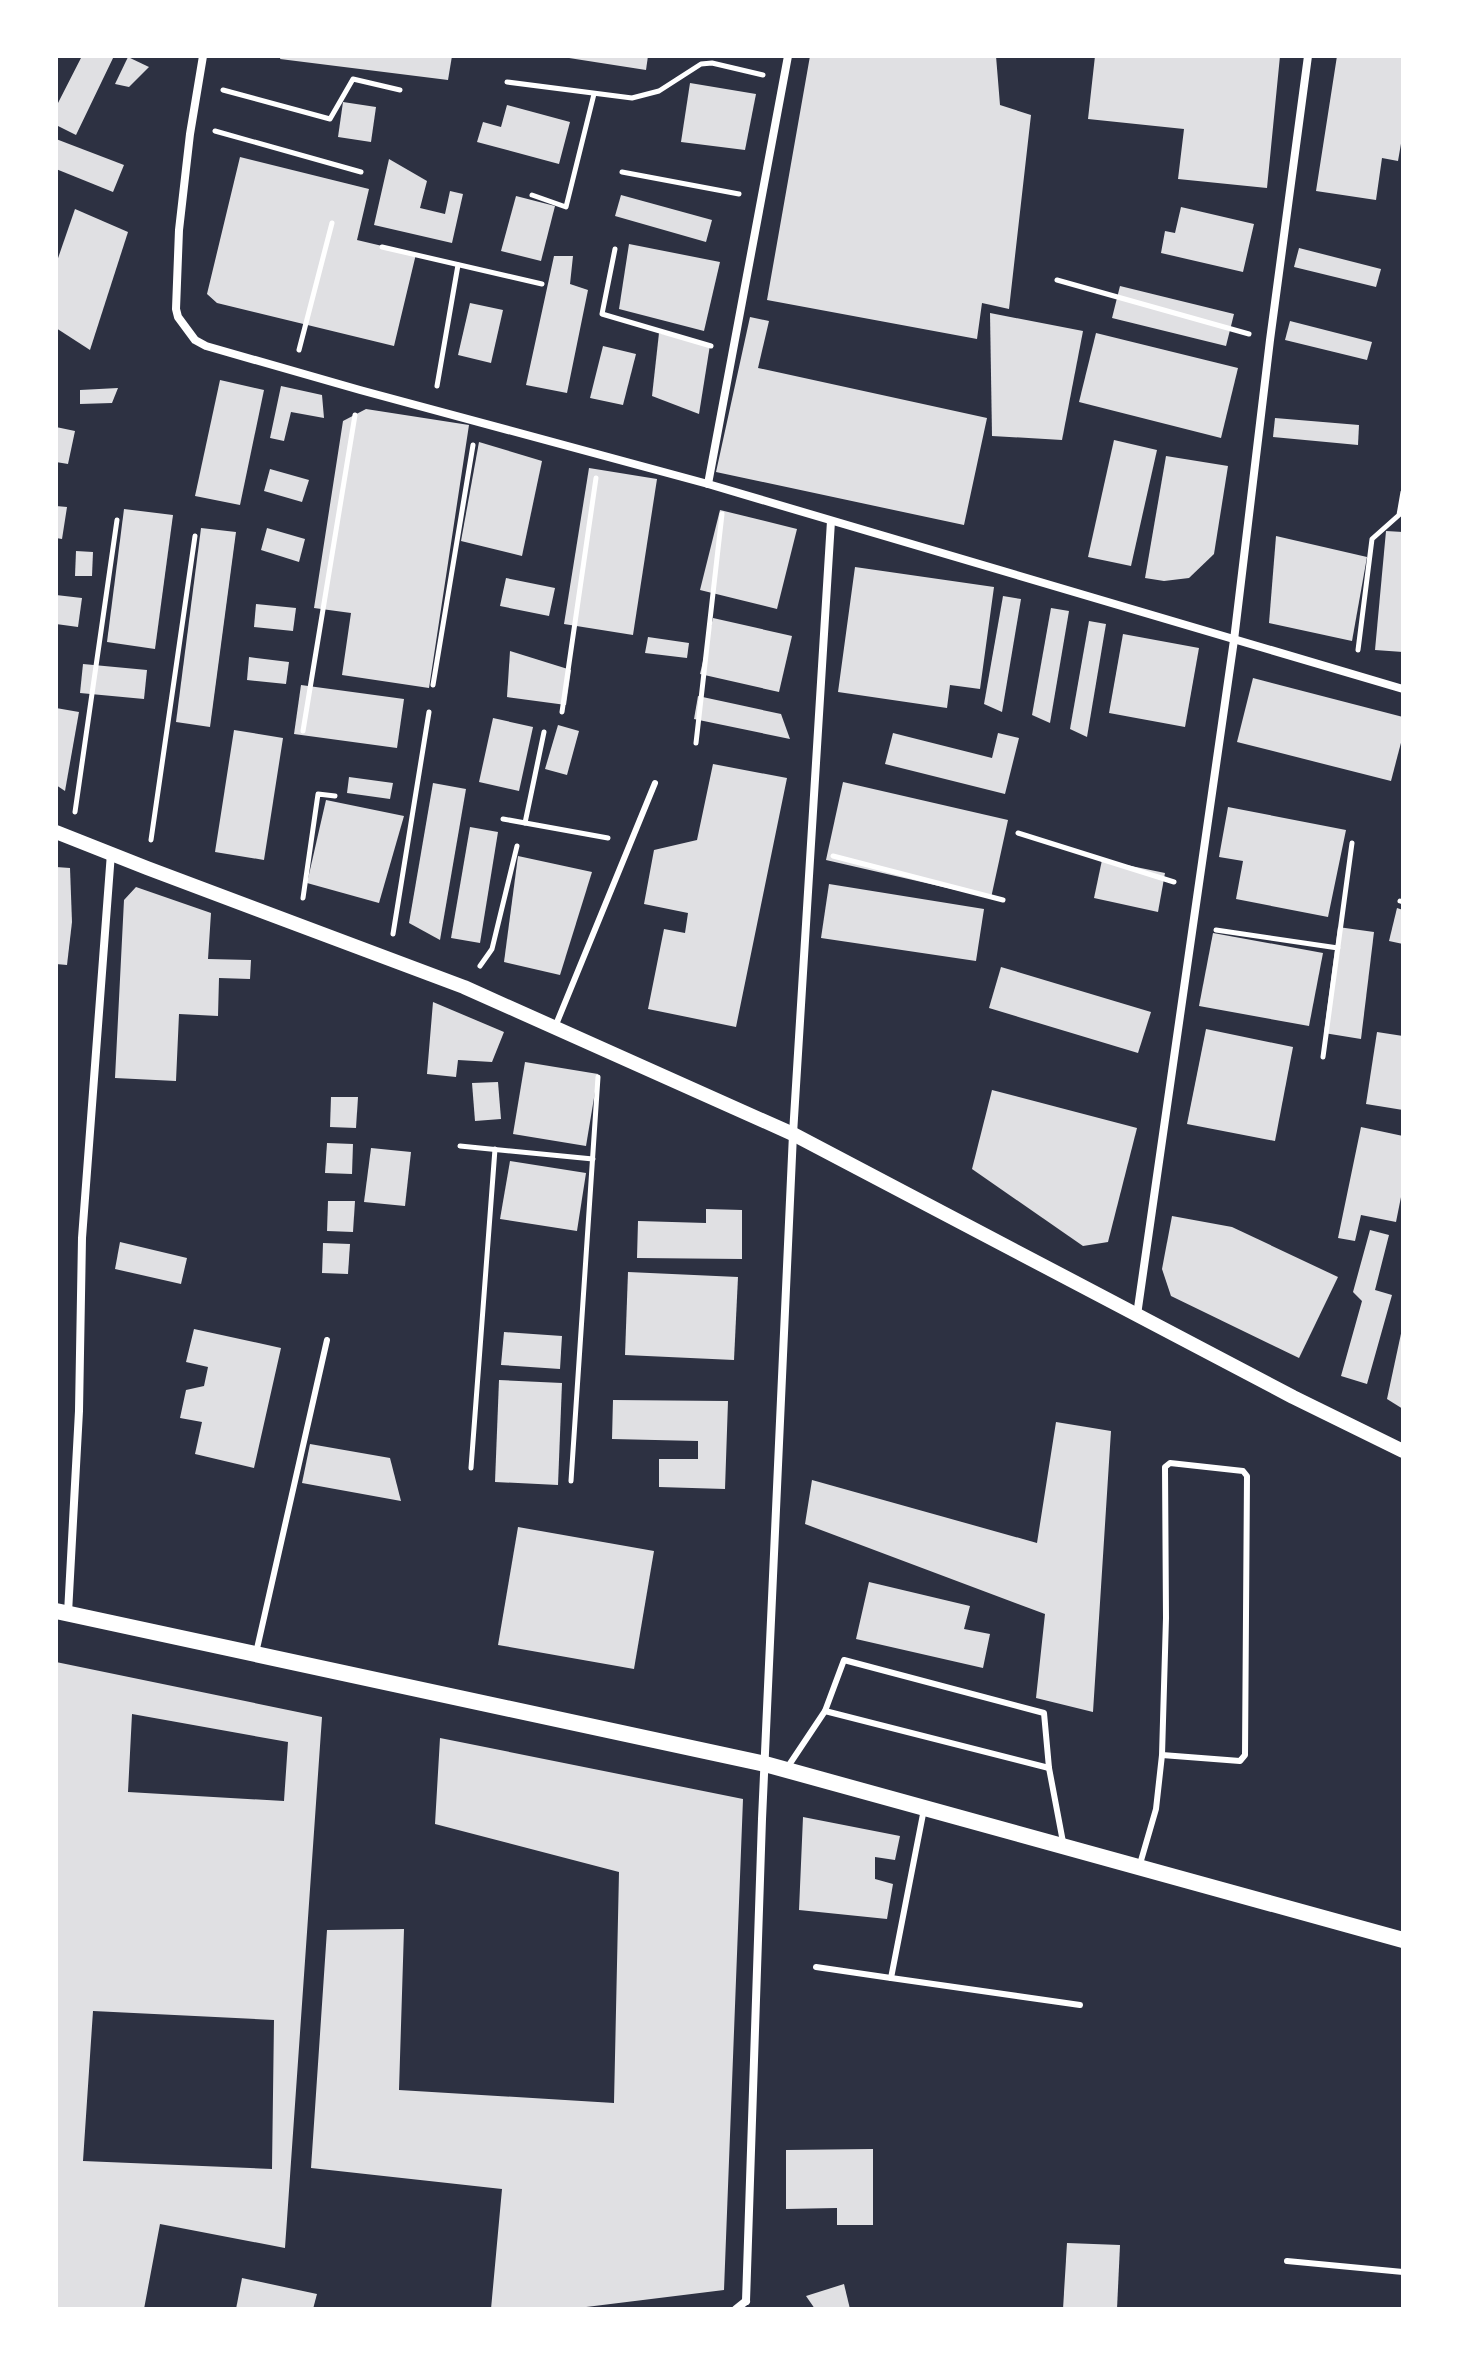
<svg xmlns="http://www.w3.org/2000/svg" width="1459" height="2365" viewBox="0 0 1459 2365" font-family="'Noto Serif',serif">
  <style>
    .building { fill: #e0e0e3; fill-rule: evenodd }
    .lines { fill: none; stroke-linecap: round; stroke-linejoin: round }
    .path { stroke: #fff; stroke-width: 5 }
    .service { stroke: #fff; stroke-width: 6 }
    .minor { stroke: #fff; stroke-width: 8 }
    .tertiary { stroke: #fff; stroke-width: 14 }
    .secondary { stroke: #fff; stroke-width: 16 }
  </style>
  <rect width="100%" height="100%" fill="#2d3142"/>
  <!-- building -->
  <g class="building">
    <polygon points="82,56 114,56 76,135 56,125 56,102 58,103"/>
    <polygon points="281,56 452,56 448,80 280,59"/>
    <polygon points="569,56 648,56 646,70 569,58"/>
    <polygon points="810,56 996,56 1000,105 1031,115 1009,309 982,303 977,339 767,300"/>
    <polygon points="1095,56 1280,56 1267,188 1178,179 1184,129 1088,119"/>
    <polygon points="1337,56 1403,56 1403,132 1398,161 1382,158 1376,200 1316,191"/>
    <polygon points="128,57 149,67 129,87 115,84"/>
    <polygon points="690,83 756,94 745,150 681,142"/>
    <polygon points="343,102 376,107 371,142 338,137"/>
    <polygon points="507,105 570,122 559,164 477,142 483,122 501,127"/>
    <polygon points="56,139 124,165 113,192 56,169"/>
    <polygon points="240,157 369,189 357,240 416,254 394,346 217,303 207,294"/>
    <polygon points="389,159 427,181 420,208 445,214 450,191 463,194 452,243 374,225"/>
    <polygon points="621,195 712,220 706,242 615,216"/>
    <polygon points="516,196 555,206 541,261 501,251"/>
    <polygon points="1181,207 1254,224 1243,272 1161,253 1165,231 1175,233"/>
    <polygon points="75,209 128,232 90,350 56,328 56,264"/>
    <polygon points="629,244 720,262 704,331 619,309"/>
    <polygon points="1299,248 1381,269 1376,287 1294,267"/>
    <polygon points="554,256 573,256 570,284 588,290 567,393 526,385"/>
    <polygon points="1120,286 1234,314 1226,346 1112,318"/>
    <polygon points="470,303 503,310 491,363 458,355"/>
    <polygon points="990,313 1083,331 1062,440 992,436"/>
    <polygon points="750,317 769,321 758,368 987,418 964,525 716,472"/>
    <polygon points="1290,321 1372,342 1367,360 1285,340"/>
    <polygon points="659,333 710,345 699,414 652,396"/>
    <polygon points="1096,333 1238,368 1221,438 1079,402"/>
    <polygon points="603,346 636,354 623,405 590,398"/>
    <polygon points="220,380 264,390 240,505 195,496"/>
    <polygon points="281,386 322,395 324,418 291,412 284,441 270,438"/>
    <polygon points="118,388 112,403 80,404 80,390"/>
    <polygon points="366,409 469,425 429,688 342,675 351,613 314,608 343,421"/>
    <polygon points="1275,418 1359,425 1358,445 1273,437"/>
    <polygon points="56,427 75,431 68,464 56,462"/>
    <polygon points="1114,440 1157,450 1131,566 1088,557"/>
    <polygon points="479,442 542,461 522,556 461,541"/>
    <polygon points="1166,456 1228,466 1214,554 1189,578 1164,581 1145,578"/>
    <polygon points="589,468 657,479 633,635 564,624"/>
    <polygon points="270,469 309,480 302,502 264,491"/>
    <polygon points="56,506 67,507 62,539 56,538"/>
    <polygon points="124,509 173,515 155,649 107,642"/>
    <polygon points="720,510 797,529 777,609 700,590"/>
    <polygon points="201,528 236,532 210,727 176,722"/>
    <polygon points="267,528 305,539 299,562 261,550"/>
    <polygon points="1386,531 1403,532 1403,652 1375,650"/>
    <polygon points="1276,536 1367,557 1352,641 1269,623"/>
    <polygon points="76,551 93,552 92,576 75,576"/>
    <polygon points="855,567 994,587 980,689 950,685 947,708 838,692"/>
    <polygon points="506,578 555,588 549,616 500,606"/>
    <polygon points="56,595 82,598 78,627 56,624"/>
    <polygon points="1003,596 1021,599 1002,712 984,704"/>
    <polygon points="256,604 296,608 293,631 254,627"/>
    <polygon points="1051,608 1069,611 1050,723 1032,715"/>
    <polygon points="713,618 792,636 779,692 700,674"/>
    <polygon points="1089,621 1106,624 1087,737 1070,729"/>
    <polygon points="1123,634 1199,648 1185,727 1109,713"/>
    <polygon points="648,637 689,643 687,658 645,653"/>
    <polygon points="510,651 571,670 566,705 507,697"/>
    <polygon points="249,657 289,662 286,684 247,680"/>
    <polygon points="83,664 147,670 144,699 80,693"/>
    <polygon points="1253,678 1403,717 1403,735 1391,781 1237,742"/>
    <polygon points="301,685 404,699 397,748 294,734"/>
    <polygon points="698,696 781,714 790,739 694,719"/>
    <polygon points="56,708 79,712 65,791 56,785"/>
    <polygon points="493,718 533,727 519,791 479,782"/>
    <polygon points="558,725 579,731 567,775 545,769"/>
    <polygon points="234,730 283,738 264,860 215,852"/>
    <polygon points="893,733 992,758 998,733 1019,738 1005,794 885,764"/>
    <polygon points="713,764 787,778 736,1027 648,1009 664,929 685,933 688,913 644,904 654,850 697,840"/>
    <polygon points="349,777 393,783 390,799 347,793"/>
    <polygon points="843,782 1008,820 991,898 826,860"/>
    <polygon points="433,783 466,789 440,940 409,923"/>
    <polygon points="326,800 404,816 379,903 307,883"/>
    <polygon points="1228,807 1346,830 1328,917 1236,899 1243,861 1219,857"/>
    <polygon points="470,827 498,832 480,943 451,938"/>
    <polygon points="518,856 592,872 560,975 504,962"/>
    <polygon points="1102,860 1165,873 1158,912 1094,898"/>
    <polygon points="56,867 70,868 72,922 67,965 56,964"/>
    <polygon points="829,884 984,909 976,961 821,938"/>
    <polygon points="136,887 211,913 208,959 251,960 250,979 219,978 218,1016 179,1014 176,1081 115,1078 124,900"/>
    <polygon points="1397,908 1403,910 1403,944 1389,941"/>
    <polygon points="1338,927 1374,932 1361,1039 1324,1033"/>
    <polygon points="1213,933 1323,953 1309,1026 1199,1006"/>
    <polygon points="1001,967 1151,1012 1138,1053 989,1008"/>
    <polygon points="433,1002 504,1032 492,1062 458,1060 456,1077 427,1074"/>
    <polygon points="1206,1029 1293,1047 1275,1141 1187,1124"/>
    <polygon points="1377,1032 1403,1036 1403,1110 1366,1104"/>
    <polygon points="525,1062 598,1074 586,1146 513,1134"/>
    <polygon points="498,1082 501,1119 475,1121 472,1083"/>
    <polygon points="992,1090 1137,1128 1108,1242 1083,1246 972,1169"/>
    <polygon points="331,1097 358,1097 356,1128 330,1127"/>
    <polygon points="1361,1127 1403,1136 1403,1187 1396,1222 1361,1215 1355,1241 1338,1238"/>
    <polygon points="327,1143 353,1144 352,1174 325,1173"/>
    <polygon points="371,1148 411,1152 405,1206 364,1202"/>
    <polygon points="510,1161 586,1173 577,1231 500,1219"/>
    <polygon points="328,1201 355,1201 353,1232 327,1231"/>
    <polygon points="706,1209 742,1210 742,1259 637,1258 638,1221 706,1223"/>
    <polygon points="1172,1216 1232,1227 1338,1277 1299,1358 1171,1296 1162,1269"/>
    <polygon points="1370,1230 1389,1235 1375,1290 1392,1295 1367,1384 1341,1376 1362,1301 1353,1292"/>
    <polygon points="120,1242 187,1258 181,1284 115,1269"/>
    <polygon points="323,1243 350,1244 348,1274 322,1273"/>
    <polygon points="628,1272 738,1277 734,1360 625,1355"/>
    <polygon points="194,1329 281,1348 254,1468 195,1454 202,1422 180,1418 186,1390 204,1386 208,1367 186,1362"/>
    <polygon points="1402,1329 1403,1329 1403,1409 1387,1399"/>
    <polygon points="504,1332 562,1336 560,1369 501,1365"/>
    <polygon points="499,1380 562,1383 558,1485 495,1482"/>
    <polygon points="613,1400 728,1401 725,1489 659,1487 659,1459 698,1459 698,1441 612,1439"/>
    <polygon points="1056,1422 1111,1431 1093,1712 1036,1698 1045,1614 805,1524 812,1480 1037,1543"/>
    <polygon points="310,1444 390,1458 401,1501 302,1483"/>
    <polygon points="518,1527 654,1551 634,1669 498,1645"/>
    <polygon points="869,1582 970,1606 964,1629 990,1634 983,1668 856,1639"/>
    <path d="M 56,1662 L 322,1717 L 285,2248 L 160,2224 L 144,2309 L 56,2309 ZM 132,1714 L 288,1742 L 284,1801 L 128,1792 ZM 93,2011 L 274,2020 L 272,2169 L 83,2161 Z"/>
    <polygon points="440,1738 743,1799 724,2290 570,2309 491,2309 502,2189 311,2168 327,1930 404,1929 399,2090 614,2103 619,1872 435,1824"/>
    <polygon points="803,1817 900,1836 895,1860 875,1857 875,1879 893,1884 887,1919 799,1910"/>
    <polygon points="873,2149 873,2225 837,2225 837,2208 786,2209 786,2150"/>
    <polygon points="1067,2243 1120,2245 1117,2309 1063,2309"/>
    <polygon points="242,2278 317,2294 313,2309 236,2309"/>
    <polygon points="844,2284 850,2309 815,2309 806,2296"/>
  </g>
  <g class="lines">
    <!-- path -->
    <g class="path">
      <polyline points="507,82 632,98 659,91 701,64 712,63 763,75"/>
      <polyline points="223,90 330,119 353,79 400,90"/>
      <polyline points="215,131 361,172"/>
      <polyline points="622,172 739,194"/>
      <polyline points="532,195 566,207 594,94"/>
      <polyline points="382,247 542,284"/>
      <polyline points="615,249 602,314 711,346"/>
      <polyline points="1057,280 1249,334"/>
      <polyline points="299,350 332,223"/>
      <polyline points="437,386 458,265"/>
      <polyline points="1358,650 1372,539 1399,515 1403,492"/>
      <polyline points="433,685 473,445"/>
      <polyline points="562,712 596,478"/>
      <polyline points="303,731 355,415"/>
      <polyline points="696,743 722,514"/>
      <polyline points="75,812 117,520"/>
      <polyline points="503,819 608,838"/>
      <polyline points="525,823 544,732"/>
      <polyline points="1018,833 1174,882"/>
      <polyline points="151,840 195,536"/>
      <polyline points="833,856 1003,900"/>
      <polyline points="303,898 318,794 335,796"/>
      <polyline points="1400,901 1403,902"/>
      <polyline points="1216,930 1338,948"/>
      <polyline points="393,934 429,712"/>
      <polyline points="480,966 492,949 517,846"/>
      <polyline points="1323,1057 1352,843"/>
      <polyline points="460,1146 593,1159"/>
      <polyline points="471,1468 495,1149"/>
      <polyline points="571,1481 598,1077"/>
    </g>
    <!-- service -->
    <g class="service">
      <polyline points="555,1027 655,783"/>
      <polyline points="256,1653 327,1340"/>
      <polyline points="825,1711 1049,1768"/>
      <polyline points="787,1768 825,1711 844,1660 1044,1713 1049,1768 1063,1842"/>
      <polyline points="924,1809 891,1978 1080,2005"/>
      <polyline points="1140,1864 1156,1809 1162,1755 1166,1618 1165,1467 1170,1463 1243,1471 1247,1476 1245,1755 1240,1761 1162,1755"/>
      <polyline points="816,1967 891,1978"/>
      <polyline points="1287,2261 1403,2272"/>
    </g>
    <!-- minor -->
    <g class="minor">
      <polyline points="203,56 190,134 179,230 176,309 178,317 195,340 206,346 360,390 708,484 1403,689"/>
      <polyline points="708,484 788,56"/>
      <polyline points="1137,1315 1234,640 1270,340 1308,56"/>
      <polyline points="68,1613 79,1411 82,1238 111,853"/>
      <polyline points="746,2301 762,1819 793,1134 831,521"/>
      <polyline points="736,2309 746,2301"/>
    </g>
    <!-- tertiary -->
    <polyline class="tertiary" points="56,832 147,868 464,987 793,1134 1293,1397 1403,1451"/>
    <!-- secondary -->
    <polyline class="secondary" points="56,1611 765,1764 1403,1940"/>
  </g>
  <!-- border -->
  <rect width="1459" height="2365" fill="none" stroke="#ffffff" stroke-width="116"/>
</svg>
